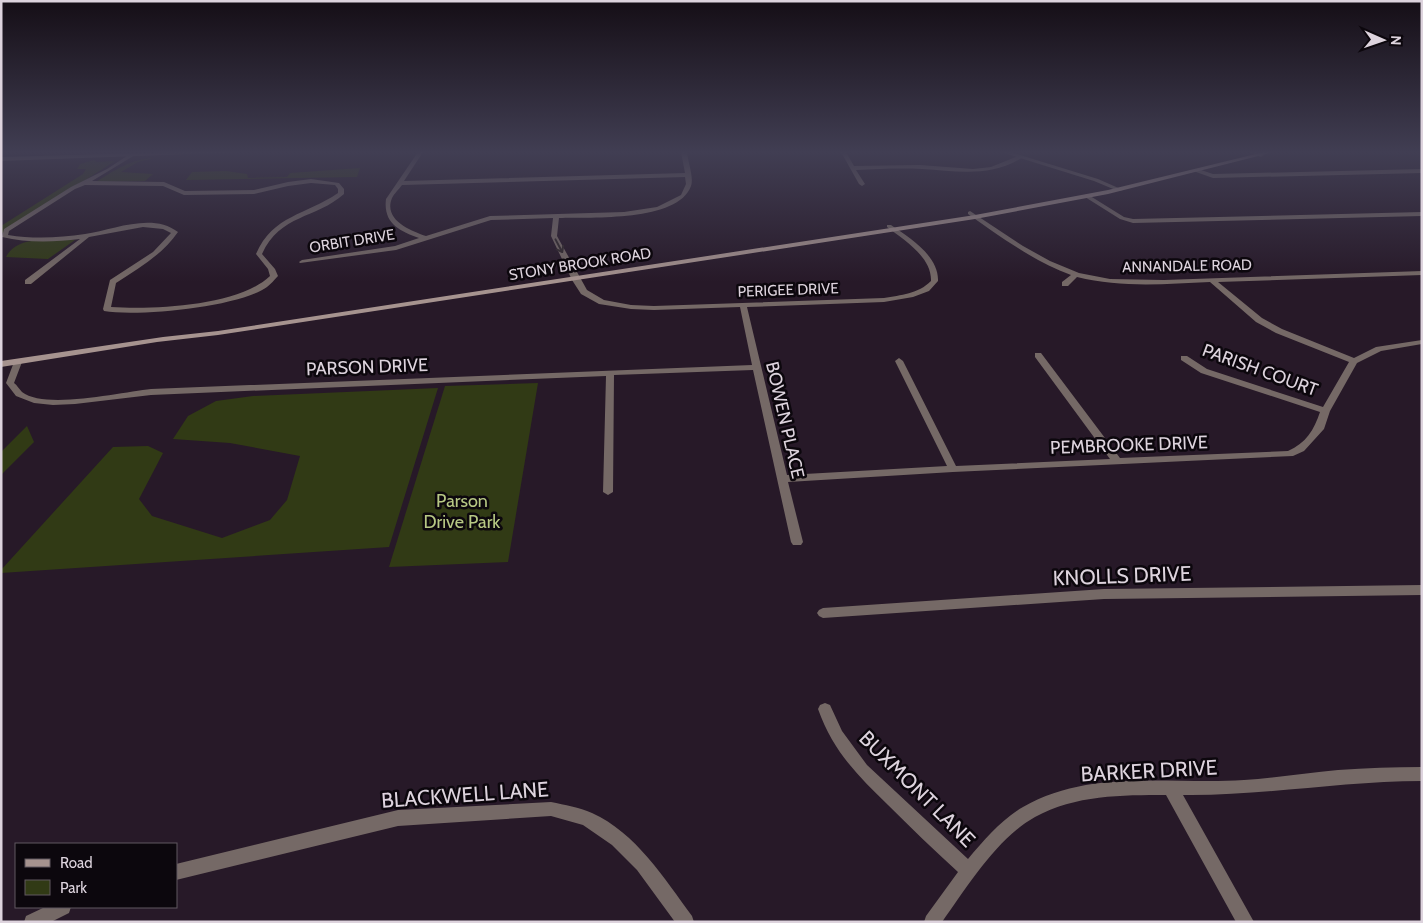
<svg xmlns="http://www.w3.org/2000/svg" width="1423" height="923" viewBox="0 0 1423 923" font-family="Cabin,sans-serif">
  <style>
    .green { fill: #313a15 }
    .lines { fill: none; stroke-linecap: round; stroke-linejoin: round }
    .minor { fill: #756966; fill-rule: evenodd }
    .tertiary { fill: #756966; fill-rule: evenodd }
    .secondary { fill: #a6938f; fill-rule: evenodd }
    .oneway { stroke: #31292c }
    .labels { text-anchor: middle; stroke-width: 5; stroke-linejoin: round; paint-order: stroke }
    .far-street-label { font-size: 15px; fill: #ddd3dd; stroke: #0c070d }
    .street-label { font-size: 18px; fill: #ddd3dd; stroke: #0c070d }
    .park-label { font-size: 18px; fill: #b7c884; stroke: #0c070d }
    .near-street-label { font-size: 21px; fill: #ddd3dd; stroke: #0c070d }
  </style>
  <rect width="100%" height="100%" fill="#271928"/>
  <!-- green -->
  <g class="green">
    <path d="M 154,158 L 138,162 L 121,172 L 153,174 L 145,181 L 96,182 C 115,170 131,159 154,158 Z"/>
    <polygon points="94,160 97,162 115,161 1,234 1,226 83,174 86,169 77,169 80,164"/>
    <polygon points="360,168 357,177 186,180 192,172 226,171 247,174 248,178 287,177 290,173"/>
    <path d="M 75,240 L 48,259 L 6,257 C 18,234 52,241 75,240 Z"/>
    <polygon points="538,383 508,562 389,567 445,386"/>
    <polygon points="438,388 389,547 1,573 1,570 113,447 148,446 163,453 139,499 152,516 222,538 270,520 287,500 300,456 230,443 173,439 188,416 216,401 253,396"/>
    <polygon points="27,426 34,442 1,475 1,452"/>
  </g>
  <g class="lines">
    <!-- minor -->
    <g class="minor">
      <path d="M 418,152 L 423,152 L 404,181 L 685,173 L 681,152 L 687,152 C 688,162 694,178 691,186 C 678,222 591,217 559,218 L 557,236 L 587,290 L 604,300 L 631,305 L 654,306 L 884,298 C 901,295 918,294 931,281 C 932,257 904,240 887,227 L 887,225 L 891,225 C 910,238 939,256 938,281 L 929,291 L 913,297 L 884,302 L 747,307 L 787,475 L 947,466 L 895,361 L 899,358 L 903,361 L 956,466 L 1110,459 L 1035,357 L 1035,353 L 1041,353 L 1120,458 L 1288,451 C 1306,443 1314,430 1320,412 L 1201,373 L 1181,360 L 1181,356 L 1187,356 L 1207,369 L 1323,407 L 1349,362 L 1276,333 L 1256,322 L 1210,282 C 1165,284 1121,288 1077,277 L 1068,286 L 1062,286 L 1062,282 L 1071,275 C 1033,261 1001,237 968,214 L 968,212 L 970,211 L 1023,246 L 1050,261 L 1079,273 L 1110,279 L 1164,280 L 1422,271 L 1422,275 L 1218,282 L 1262,318 L 1282,329 L 1354,358 L 1376,347 L 1422,340 L 1422,344 L 1381,351 L 1357,363 L 1330,411 L 1324,429 L 1304,451 L 1293,456 L 953,472 L 788,482 L 803,542 L 801,545 L 793,545 L 791,542 L 753,370 L 614,375 L 613,492 L 608,495 L 603,492 L 606,376 L 151,395 L 75,404 L 53,405 L 34,403 L 16,396 L 6,383 L 14,362 L 18,359 L 22,362 L 14,383 C 17,385 19,389 22,392 C 45,410 122,392 151,389 L 752,365 L 740,307 L 654,310 L 631,309 L 599,304 L 581,294 L 572,280 L 551,236 L 553,218 L 491,220 L 396,250 L 300,263 L 299,262 L 302,260 L 395,246 L 419,238 C 399,231 383,223 386,199 ZM 685,177 L 686,184 L 681,195 L 657,207 L 624,212 L 490,216 L 426,236 C 411,231 383,220 392,198 C 394,194 399,189 402,185 Z"/>
      <path d="M 841,152 L 846,152 L 854,166 L 920,165 L 973,169 L 991,167 L 1018,156 L 1023,157 C 991,178 957,171 922,169 C 900,168 878,169 856,170 L 865,184 L 862,186 L 859,184 Z"/>
      <polygon points="1249,152 1258,152 1264,155 1261,157"/>
      <path d="M 130,154 L 135,155 L 92,181 L 164,182 L 185,191 L 254,190 L 288,182 L 311,179 L 339,183 L 344,189 L 344,194 C 316,219 280,214 262,254 L 275,269 L 278,276 C 274,280 271,284 267,287 C 239,307 138,317 104,311 L 103,309 L 110,280 L 153,252 L 171,233 L 163,229 L 143,227 L 89,237 L 31,284 L 25,284 L 25,280 L 80,239 C 54,242 27,243 2,237 L 4,229 L 71,187 L 107,169 ZM 311,183 L 335,185 L 338,189 L 338,193 C 306,215 273,215 256,254 L 268,269 L 270,276 C 239,306 153,310 111,307 L 116,283 C 139,268 162,255 178,232 C 152,212 113,230 85,234 C 59,238 33,239 8,235 L 9,231 L 75,189 L 85,185 L 163,186 L 184,195 L 254,194 L 288,186 Z"/>
      <polygon points="1198,169 1213,174 1422,169 1422,173 1213,178 1196,172 1195,171"/>
      <polygon points="1087,194 1124,217 1133,219 1422,212 1422,216 1133,223 1120,219 1085,197 1084,196"/>
      <polygon points="1422,585 1422,595 1104,599 823,618 819,616 817,613 819,610 823,608 1104,589"/>
      <path d="M 825,703 L 830,705 L 842,731 L 867,765 L 968,859 C 984,840 1002,819 1023,807 C 1090,768 1171,785 1244,780 C 1275,778 1307,773 1338,770 C 1366,768 1394,767 1422,767 L 1422,781 C 1342,781 1263,796 1183,795 L 1254,922 L 1236,922 L 1166,795 C 1122,795 1075,795 1035,817 C 997,838 967,887 942,922 L 924,922 L 926,916 L 958,872 C 934,850 911,828 888,805 C 857,775 833,751 818,709 L 820,705 Z"/>
      <path d="M 551,802 C 565,805 579,807 592,813 C 636,833 664,878 692,916 L 694,922 L 675,922 L 637,870 L 612,845 L 583,825 L 551,816 L 398,826 L 176,880 L 176,864 L 398,810 Z"/>
      <polygon points="45,907 71,907 69,913 51,922 24,922 26,916"/>
    </g>
    <!-- tertiary -->
    <g class="tertiary">
      <polygon points="178,152 244,152 1,161 1,157"/>
      <polygon points="1001,152 1010,152 1098,179 1123,190 1118,191 1094,181"/>
    </g>
    <!-- secondary -->
    <polygon class="secondary" points="1264,152 1274,152 1108,194 975,219 218,335 157,342 1,367 1,361 163,337 218,331 975,215 1108,190"/>
  </g>
  <!-- one-way arrows -->
  <defs><path id="oneway-shaft" d="M-6 0H5M1.5-3L5.5 0L1.5 3" fill="none" stroke-width="1.6" stroke-linecap="round" stroke-linejoin="round" transform="scale(1.25)"/></defs>
  <use class="oneway" href="#oneway-shaft" transform="translate(559 246) rotate(62)"/>
  <!-- sky -->
  <linearGradient id="sky" x2="0" y2="1"><stop stop-color="#150e16"/><stop offset="0.54" stop-color="#413e53"/><stop offset="1" stop-color="#413e53" stop-opacity="0"/></linearGradient>
  <rect width="1423" height="282" fill="url(#sky)"/>
  <g class="labels">
    <!-- far-street labels -->
    <g class="far-street-label">
      <text transform="translate(352 241) rotate(-9)" y="5">ORBIT DRIVE</text>
      <text transform="translate(580 264) rotate(-9)" y="5">STONY BROOK ROAD</text>
      <text transform="translate(1187 266) rotate(-1)" y="5">ANNANDALE ROAD</text>
      <text transform="translate(788 290) rotate(-2)" y="5">PERIGEE DRIVE</text>
    </g>
    <!-- street labels -->
    <g class="street-label">
      <text transform="translate(367 367) rotate(-2)" y="6">PARSON DRIVE</text>
      <text transform="translate(1260 370) rotate(20)" y="6">PARISH COURT</text>
      <text transform="translate(785 420) rotate(77)" y="6">BOWEN PLACE</text>
      <text transform="translate(1129 445) rotate(-2)" y="6">PEMBROOKE DRIVE</text>
    </g>
    <!-- park labels -->
    <g class="park-label">
      <text x="462" y="507">Parson<tspan x="462" dy="21">Drive Park</tspan></text>
    </g>
    <!-- near-street labels -->
    <g class="near-street-label">
      <text transform="translate(1122 576) rotate(-2)" y="7">KNOLLS DRIVE</text>
      <text transform="translate(1149 771) rotate(-3)" y="7">BARKER DRIVE</text>
      <text transform="translate(917 789) rotate(45)" y="7">BUXMONT LANE</text>
      <text transform="translate(465 795) rotate(-4)" y="7">BLACKWELL LANE</text>
    </g>
  </g>
  <!-- border -->
  <rect width="1423" height="923" fill="none" stroke="#ddd3dd" stroke-width="5"/>
  <!-- legend -->
  <rect x="15" y="843" width="162" height="65" fill="#0c070d" stroke="#605960"/>
  <rect x="25" y="859" width="25" height="8" fill="#a6938f" stroke="#605960"/>
  <text x="60" y="868" font-size="15" fill="#ddd3dd">Road</text>
  <rect x="25" y="880" width="25" height="15" fill="#313a15" stroke="#605960"/>
  <text x="60" y="893" font-size="15" fill="#ddd3dd">Park</text>
  <!-- north arrow -->
  <g transform="translate(1383 40) rotate(92)" stroke="#0c070d" stroke-width="4" paint-order="stroke">
  <path d="M0-4L9 19L0 12L-9 19Z" fill="#ddd3dd"/>
  <text y="-8" font-size="14" font-weight="bold" text-anchor="middle" fill="#ddd3dd">N</text>
  </g>
</svg>
